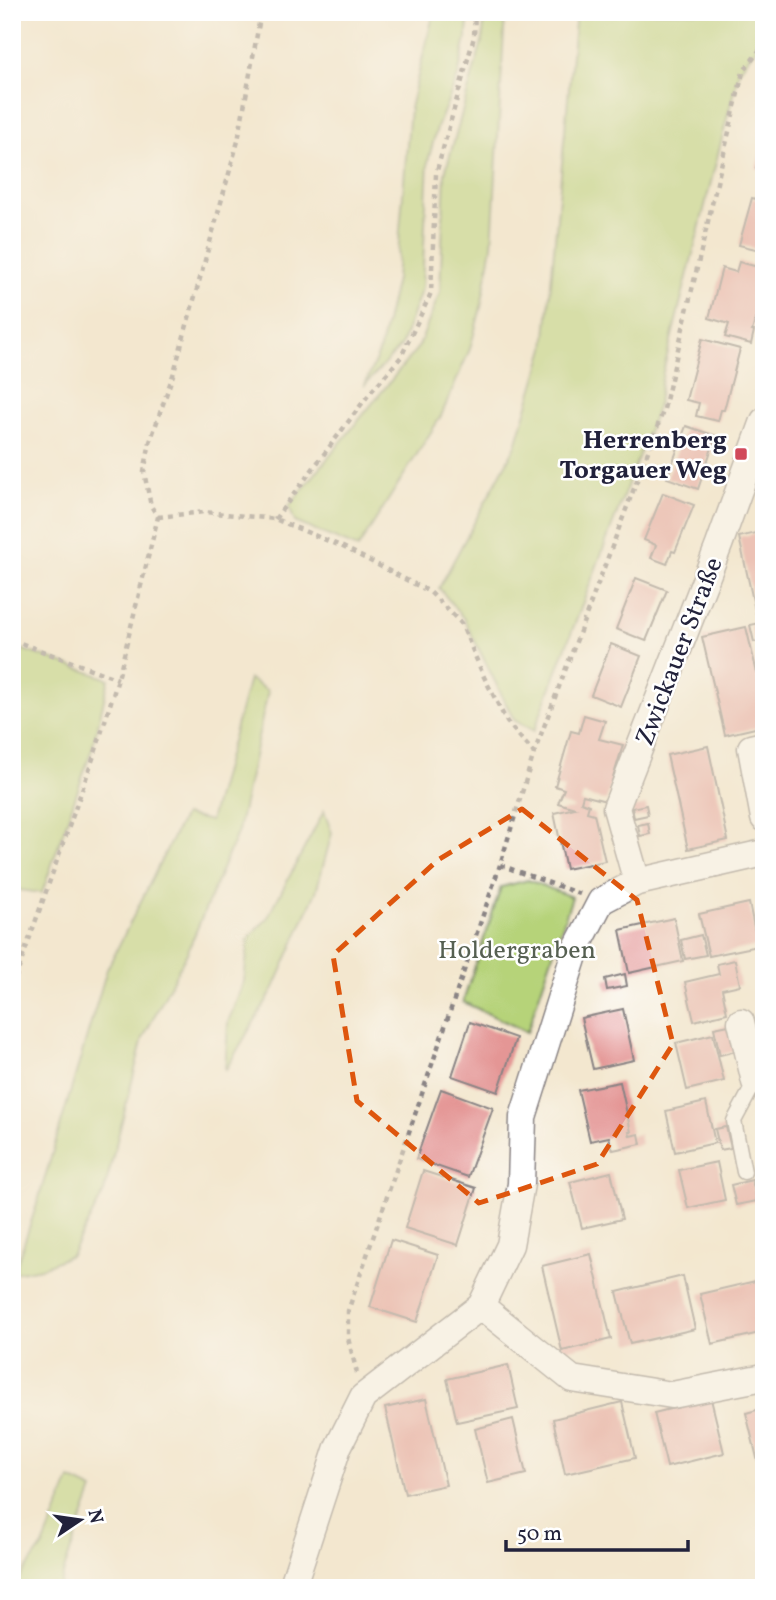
<svg xmlns="http://www.w3.org/2000/svg" width="776" height="1600" viewBox="0 0 776 1600" font-family="Vollkorn,serif">
  <style>
    .green { fill: #b6d379; stroke: #6c7a5a; stroke-width: 2 }
    .building { fill: #e49695 }
    .lines { fill: none; stroke-linecap: round; stroke-linejoin: round }
    .lane-casing { stroke: #8a8485; stroke-width: 17 }
    .street-casing { stroke: #8a8485; stroke-width: 29 }
    .path { stroke: #8a8485; stroke-width: 4.5; stroke-dasharray: 5 5; stroke-linecap: butt }
    .lane { stroke: #fff; stroke-width: 14 }
    .street { stroke: #fff; stroke-width: 26 }
    .marked { fill: none; stroke: #de560e; stroke-width: 5; stroke-dasharray: 14 9; stroke-linejoin: round }
    .poi-dot { fill: #d1495b; stroke: #fff; stroke-width: 2.5 }
    .labels { text-anchor: middle; stroke-width: 5; stroke-linejoin: round; paint-order: stroke }
    .poi-label { font-size: 26px; font-weight: bold; fill: #22223b; stroke: #fff; text-anchor: end }
    .street-label { font-size: 26px; fill: #22223b; stroke: #fff }
    .park-label { font-size: 26px; fill: #566051; stroke: #fff }
  </style>
  <rect width="100%" height="100%" fill="#fff"/>
  <filter id="ink" filterUnits="userSpaceOnUse"><feTurbulence type="fractalNoise" baseFrequency=".0143" numOctaves="2"/><feDisplacementMap in="SourceGraphic" scale="14" xChannelSelector="R" yChannelSelector="G"/><feConvolveMatrix kernelMatrix="1 2 1 2 8 2 1 2 1" color-interpolation-filters="sRGB"/></filter>
  <filter id="wash" filterUnits="userSpaceOnUse"><feTurbulence type="fractalNoise" baseFrequency=".00686" numOctaves="4" result="noise"/><feDisplacementMap in="SourceGraphic" scale="28" xChannelSelector="R" yChannelSelector="G"/><feGaussianBlur stdDeviation="1.57" result="paint"/><feColorMatrix in="noise" values="0 0 0 0 0 0 0 0 0 0 0 0 0 0 0 0 0 1.4 0 .05"/><feComposite in="paint" operator="in"/></filter>
  <g filter="url(#wash)">
    <rect width="100%" height="100%" fill="#f3e7cf"/>
    <!-- green -->
    <g class="green">
      <polygon points="434,12 469,12 467,33 458,76 437,128 428,161 422,288 401,346 364,386 379,353 396,279 410,108"/>
      <polygon points="484,12 505,12 492,246 481,307 470,349 441,416 358,548 295,522 289,506 419,346 440,292 445,173 483,38"/>
      <polygon points="576,12 764,12 764,37 739,71 663,372 657,408 534,731 514,720 464,619 439,588 516,445 545,348"/>
      <polygon points="12,646 109,679 92,749 42,893 12,889"/>
      <polygon points="249,679 268,691 238,831 187,953 143,1038 104,1192 71,1255 41,1268 14,1273 38,1201 107,969 184,815 210,821"/>
      <polygon points="324,811 332,833 316,892 274,988 225,1071 228,1022 244,981 249,937 267,919"/>
      <polygon points="528,880 572,897 527,1032 463,1002 501,887"/>
      <polygon points="70,1479 93,1490 67,1561 59,1588 12,1588 43,1546"/>
    </g>
    <g id="blocks">
      <!-- building -->
      <g class="building">
        <polygon points="763,145 764,145 764,171 756,168"/>
        <polygon points="752,198 764,201 764,251 739,245"/>
        <polygon points="739,262 762,268 759,279 764,280 764,289 752,331 754,331 751,344 725,337 729,324 709,318 722,268 736,272"/>
        <polygon points="702,339 740,349 724,410 721,410 718,421 696,416 699,403 686,400"/>
        <polygon points="686,426 716,436 698,489 667,478"/>
        <polygon points="663,493 694,505 675,552 672,551 667,564 651,558 656,545 644,540"/>
        <polygon points="764,531 764,617 757,619 739,537"/>
        <polygon points="636,578 667,590 646,641 616,629"/>
        <polygon points="764,622 764,640 754,642 750,625"/>
        <polygon points="746,627 764,702 764,726 725,735 702,637"/>
        <polygon points="611,644 641,656 621,707 591,695"/>
        <polygon points="584,715 605,721 599,739 623,745 606,801 583,795 581,802 589,805 587,812 594,814 605,861 566,869 554,813 575,808 558,803 564,789 555,786 571,731 579,733"/>
        <polygon points="708,746 728,840 688,849 667,755"/>
        <polygon points="646,805 648,815 634,818 632,808"/>
        <polygon points="648,823 650,834 640,836 638,825"/>
        <polygon points="749,903 758,946 709,956 699,914"/>
        <polygon points="674,918 683,961 629,973 620,930"/>
        <polygon points="701,935 706,955 685,959 681,940"/>
        <polygon points="735,960 740,985 722,989 727,1013 694,1021 685,982 719,974 717,964"/>
        <polygon points="625,974 627,986 607,990 605,979"/>
        <polygon points="623,1009 634,1060 593,1069 581,1018"/>
        <polygon points="470,1022 516,1038 498,1092 452,1076"/>
        <polygon points="734,1024 740,1050 720,1055 714,1028"/>
        <polygon points="713,1034 724,1081 687,1090 676,1043"/>
        <polygon points="620,1082 631,1132 629,1132 630,1136 639,1134 641,1144 613,1150 609,1137 590,1141 578,1090"/>
        <polygon points="441,1089 493,1108 468,1177 416,1159"/>
        <polygon points="706,1102 715,1143 675,1152 666,1111"/>
        <polygon points="726,1127 731,1148 720,1150 715,1129"/>
        <polygon points="717,1162 725,1200 688,1208 679,1170"/>
        <polygon points="423,1171 476,1188 458,1245 405,1228"/>
        <polygon points="611,1172 622,1219 582,1228 570,1182"/>
        <polygon points="752,1180 757,1201 736,1205 731,1185"/>
        <polygon points="391,1240 438,1255 417,1322 370,1307"/>
        <polygon points="591,1254 611,1339 562,1351 542,1266"/>
        <polygon points="683,1276 695,1329 630,1344 617,1292"/>
        <polygon points="764,1279 764,1332 712,1344 700,1294"/>
        <polygon points="508,1365 518,1409 457,1422 447,1379"/>
        <polygon points="426,1399 446,1485 405,1494 385,1408"/>
        <polygon points="711,1399 724,1453 667,1467 654,1413"/>
        <polygon points="622,1402 635,1458 565,1474 553,1419"/>
        <polygon points="764,1408 764,1461 758,1462 746,1413"/>
        <polygon points="513,1419 526,1474 488,1483 475,1429"/>
      </g>
    </g>
  </g>
  <g filter="url(#ink)">
    <use href="#blocks" fill-opacity="0" stroke="#8a8485" stroke-width="2"/>
    <g class="lines">
      <!-- lane casing -->
      <g class="lane-casing">
        <polyline id="lane" points="744,1172 734,1121 755,1082"/>
      </g>
      <!-- street casing -->
      <g class="street-casing">
        <g id="street">
          <polyline points="764,745 751,748 764,818"/>
          <polyline points="637,882 616,808 719,545 764,421"/>
          <polyline points="741,1022 755,1082 764,1080"/>
          <polyline points="481,1306 572,1379 672,1395 764,1377"/>
          <polyline points="292,1588 338,1447 363,1397 481,1306 510,1245 521,1184 523,1117 576,949 601,901 637,882 764,853"/>
        </g>
      </g>
      <!-- path -->
      <g class="path">
        <polyline points="158,517 204,512 275,519 343,547 430,592 461,623 484,677 507,722 534,753"/>
        <polyline points="275,519 370,393 401,357 431,293 436,174 474,37 475,12"/>
        <polyline points="12,640 118,679"/>
        <polyline points="580,894 500,865 534,753 664,409 743,72 764,44"/>
        <polyline points="12,988 96,750 118,679 158,517 151,506 144,472 150,442 174,372 238,141 261,12"/>
        <polyline points="357,1373 348,1338 348,1311 500,865"/>
      </g>
      <!-- lane -->
      <use href="#lane" class="lane"/>
      <!-- street -->
      <use href="#street" class="street"/>
    </g>
  </g>
  <!-- marked area -->
  <path d="M0 0H776V1600H0ZM 522,809 L 637,900 L 673,1044 L 597,1164 L 479,1203 L 357,1101 L 333,955 L 438,860 Z" fill="#f3e7cf" fill-opacity=".55" fill-rule="evenodd"/>
  <path class="marked" d="M 522,809 L 637,900 L 673,1044 L 597,1164 L 479,1203 L 357,1101 L 333,955 L 438,860 Z"/>
  <!-- markers -->
  <rect class="poi-dot" x="734" y="447" width="14" height="14" rx="3.5"/>
  <g class="labels">
    <!-- poi labels -->
    <g class="poi-label">
      <text x="727" y="448">Herrenberg<tspan x="727" dy="30">Torgauer Weg</tspan></text>
    </g>
    <!-- street labels -->
    <g class="street-label">
      <text transform="translate(678 651) rotate(-69)" y="9">Zwickauer Straße</text>
    </g>
    <!-- park labels -->
    <g class="park-label">
      <text x="517" y="958">Holdergraben</text>
    </g>
  </g>
  <!-- margin -->
  <rect width="776" height="1600" fill="none" stroke="#fff" stroke-width="42"/>
  <!-- north arrow -->
  <g transform="translate(80 1520) rotate(77)" stroke="#ffffff" stroke-width="5" paint-order="stroke">
  <path d="M0-5L12 26L0 18L-12 26Z" fill="#22223b"/>
  <text y="-10" font-size="19" font-weight="bold" text-anchor="middle" fill="#22223b">N</text>
  </g>
  <!-- scale -->
  <path d="M506 1540v10h182v-10" fill="none" stroke="#22223b" stroke-width="3.5"/>
  <text x="517" y="1540" font-size="21" fill="#22223b" stroke="#ffffff" stroke-width="5" paint-order="stroke">50 m</text>
</svg>
